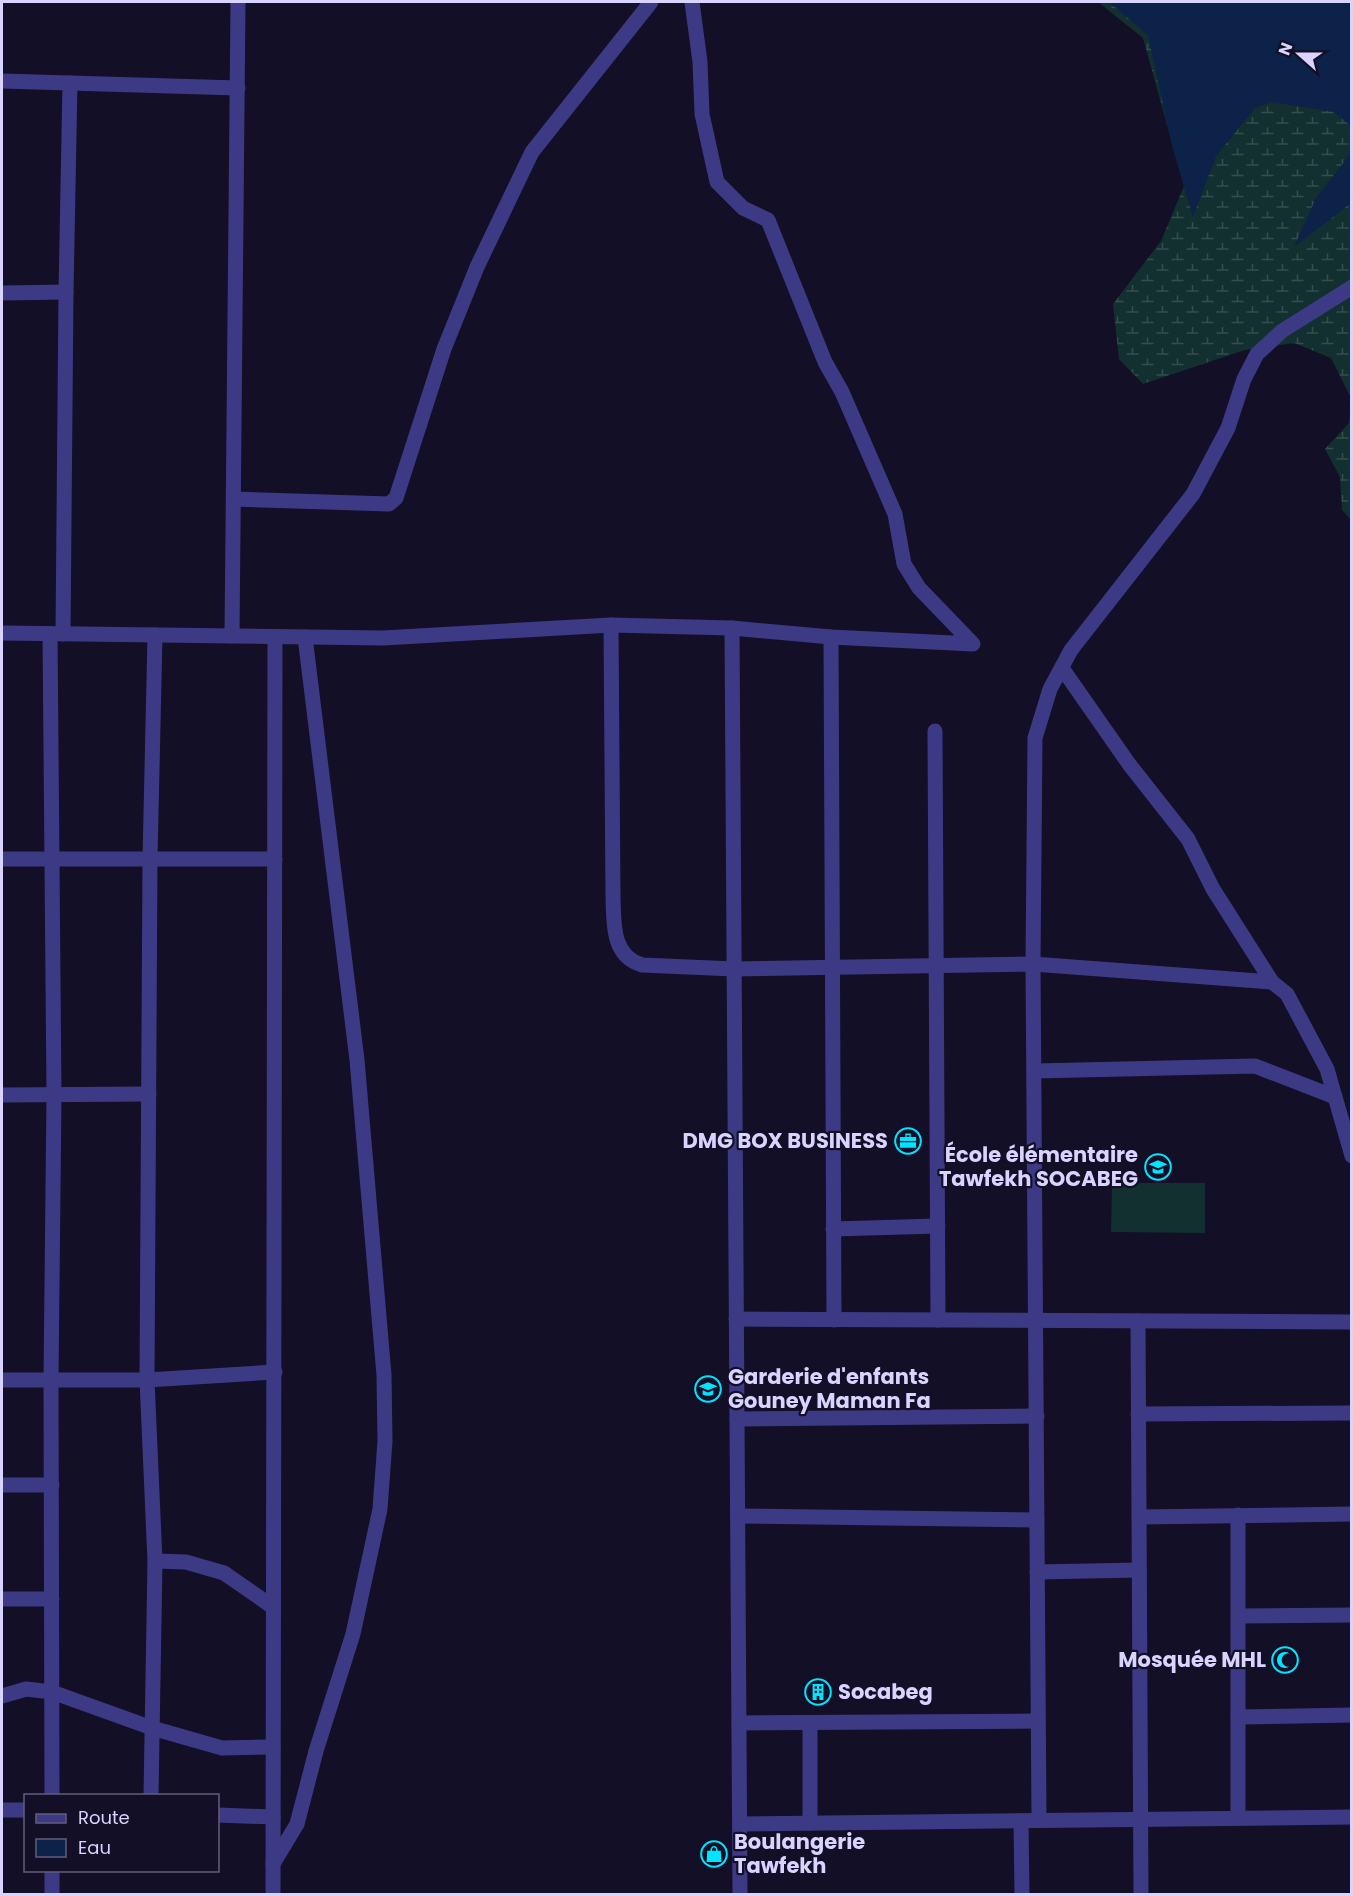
<svg xmlns="http://www.w3.org/2000/svg" width="1353" height="1896" viewBox="0 0 1353 1896" font-family="Poppins,sans-serif">
  <style>
    .wetland { fill: url(#wetland-marsh) }
    .garden { fill: #12302f }
    .water { fill: #0c2248 }
    .lines { fill: none; stroke-linecap: round; stroke-linejoin: round }
    .minor { stroke: #3d3a85; stroke-width: 15 }
    .labels { text-anchor: middle; stroke-width: 4.5; stroke-linejoin: round; paint-order: stroke }
    .poi-label { font-size: 21px; font-weight: bold; fill: #d9d4ff; stroke: #130f26; text-anchor: end }
  </style>
  <defs>
    <pattern id="wetland-marsh" width="20" height="14" patternUnits="userSpaceOnUse" patternTransform="scale(1.5)"><rect width="20" height="14" fill="#12302f"/><path d="M1 5h8M5 5V1M11 12h8M15 12V8" fill="none" stroke="#344d4e"/></pattern>
  </defs>
  <rect width="100%" height="100%" fill="#130f26"/>
  <!-- wetland -->
  <g class="wetland">
    <polygon points="1098,2 1351,2 1351,398 1331,358 1294,343 1245,350 1143,384 1119,359 1113,304 1161,241 1184,186 1143,38"/>
    <polygon points="1351,399 1351,520 1342,510 1340,477 1325,449 1349,423"/>
  </g>
  <!-- garden -->
  <polygon class="garden" points="1112,1183 1205,1183 1205,1233 1111,1232"/>
  <!-- water -->
  <g class="water">
    <polygon points="1109,2 1351,2 1351,126 1334,112 1272,102 1255,108 1216,156 1193,217 1172,146 1148,35"/>
    <polygon points="1351,153 1351,203 1294,247 1316,198"/>
  </g>
  <g class="lines">
    <!-- minor -->
    <g class="minor">
      <polyline points="2,81 238,88"/>
      <polyline points="2,293 66,292"/>
      <polyline points="234,499 389,504 396,498 444,349 477,267 532,152 651,2"/>
      <path d="M 611,625 L 613,896 C 614,922 611,956 642,965 L 734,969 L 1033,964 L 1272,982"/>
      <polyline points="732,628 740,1894"/>
      <polyline points="2,633 383,638 611,625 732,628 831,637 973,644 919,588 904,564 895,514 842,392 825,362 768,220 743,208 717,182 702,114 700,62 692,2"/>
      <polyline points="50,634 54,1095 51,1380 52,1796"/>
      <polyline points="63,634 66,292 70,83"/>
      <polyline points="232,636 238,2"/>
      <polyline points="831,637 834,1320"/>
      <polyline points="1062,668 1129,764 1188,839 1213,889 1272,982 1287,994 1327,1069 1352,1156"/>
      <polyline points="935,731 938,1320"/>
      <polyline points="2,859 275,859"/>
      <polyline points="1035,1071 1255,1066 1335,1097"/>
      <polyline points="2,1095 149,1094"/>
      <polyline points="833,1229 938,1226"/>
      <polyline points="736,1319 1352,1322"/>
      <polyline points="1138,1321 1141,1894"/>
      <polyline points="2,1380 147,1380 275,1372"/>
      <polyline points="1138,1414 1352,1413"/>
      <polyline points="737,1419 1037,1416"/>
      <polyline points="2,1485 52,1485"/>
      <polyline points="738,1516 1037,1520"/>
      <polyline points="1139,1517 1352,1514"/>
      <polyline points="155,1561 186,1562 224,1573 273,1607"/>
      <polyline points="1037,1572 1139,1570"/>
      <polyline points="2,1599 52,1599"/>
      <polyline points="1238,1616 1352,1615"/>
      <polyline points="2,1696 26,1689 52,1692 152,1728 222,1748 273,1747"/>
      <polyline points="1238,1717 1352,1715"/>
      <polyline points="739,1723 1037,1721"/>
      <polyline points="151,1796 155,1561 147,1380 150,859 155,635"/>
      <polyline points="2,1810 26,1810"/>
      <polyline points="218,1815 273,1817"/>
      <polyline points="1238,1818 1238,1515"/>
      <polyline points="1039,1820 1033,964 1035,738 1050,689 1071,650 1193,494 1228,428 1244,379 1257,354 1282,331 1352,287"/>
      <polyline points="1021,1821 1022,1894"/>
      <polyline points="810,1823 810,1723"/>
      <polyline points="740,1824 1352,1817"/>
      <polyline points="273,1864 297,1824 316,1751 353,1634 380,1509 385,1441 384,1375 357,1060 305,637"/>
      <polyline points="52,1870 52,1894"/>
      <polyline points="273,1894 275,637"/>
    </g>
  </g>
  <!-- icons -->
  <defs>
    <g id="office-ring" transform="scale(1.35)"><circle r="9.5" fill="#130f26" stroke="#00e5ff" stroke-width="1.5"/><path d="M-6-3h4V-5.5h4V-3h4V5H-6ZM-1-4.5V-3h2v-1.5ZM-6 0V1H6V0Z" fill="#00e5ff"/></g>
    <g id="school-ring" transform="scale(1.35)"><circle r="9.5" fill="#130f26" stroke="#00e5ff" stroke-width="1.5"/><path d="M0-5L7-2L0 1L-7-2ZM-4 1L0 2.5L4 1V4Q0 6-4 4Z" fill="#00e5ff"/></g>
    <g id="mosque-ring" transform="scale(1.35)"><circle r="9.5" fill="#130f26" stroke="#00e5ff" stroke-width="1.5"/><path d="M3.5-4.9A6 6 0 1 0 3.5 4.9A5 5 0 1 1 3.5-4.9Z" fill="#00e5ff"/></g>
    <g id="building-ring" transform="scale(1.35)"><circle r="9.5" fill="#130f26" stroke="#00e5ff" stroke-width="1.5"/><path d="M-4-6H4V6H1V3H-1V6H-4ZM-2.5-4.3h1.7v1.8h-1.7ZM.8-4.3h1.7v1.8H.8ZM-2.5-1h1.7V.8h-1.7ZM.8-1h1.7V.8H.8Z" fill="#00e5ff"/></g>
    <g id="shop-ring" transform="scale(1.35)"><circle r="9.5" fill="#130f26" stroke="#00e5ff" stroke-width="1.5"/><path d="M-5-2.5h2.3a2.7 3.5 0 0 1 5.4 0H5L5.5 6h-11ZM-1.5-2.5h3a1.5 2.3 0 0 0-3 0Z" fill="#00e5ff"/></g>
  </defs>
  <g fill-rule="evenodd">
    <use href="#office-ring" x="908" y="1141"/>
    <use href="#school-ring" x="1158" y="1167"/>
    <use href="#school-ring" x="708" y="1389"/>
    <use href="#mosque-ring" x="1285" y="1660"/>
    <use href="#building-ring" x="818" y="1692"/>
    <use href="#shop-ring" x="714" y="1854"/>
  </g>
  <g class="labels">
    <!-- poi labels -->
    <g class="poi-label">
      <text x="888" y="1148">DMG BOX BUSINESS</text>
      <text x="1138" y="1162">École élémentaire<tspan x="1138" dy="24">Tawfekh SOCABEG</tspan></text>
      <text x="728" y="1384" text-anchor="start">Garderie d'enfants<tspan x="728" dy="24">Gouney Maman Fa</tspan></text>
      <text x="1266" y="1667">Mosquée MHL</text>
      <text x="838" y="1699" text-anchor="start">Socabeg</text>
      <text x="734" y="1849" text-anchor="start">Boulangerie<tspan x="734" dy="24">Tawfekh</tspan></text>
    </g>
  </g>
  <!-- border -->
  <rect width="1353" height="1896" fill="none" stroke="#d9d4ff" stroke-width="6"/>
  <!-- legend -->
  <rect x="24" y="1794" width="195" height="78" fill="#130f26" stroke="#625e7d" stroke-width="1.5"/>
  <rect x="36" y="1814" width="30" height="9" fill="#3d3a85" stroke="#625e7d" stroke-width="1.5"/>
  <text x="78" y="1824" font-size="18" fill="#d9d4ff">Route</text>
  <rect x="36" y="1839" width="30" height="18" fill="#0c2248" stroke="#625e7d" stroke-width="1.5"/>
  <text x="78" y="1854" font-size="18" fill="#d9d4ff">Eau</text>
  <!-- north arrow -->
  <g transform="translate(1299 54) rotate(291)" stroke="#130f26" stroke-width="4.5" paint-order="stroke">
  <path d="M0-4.5L10 22L0 15L-10 22Z" fill="#d9d4ff"/>
  <text y="-9" font-size="16" font-weight="bold" text-anchor="middle" fill="#d9d4ff">N</text>
  </g>
</svg>
